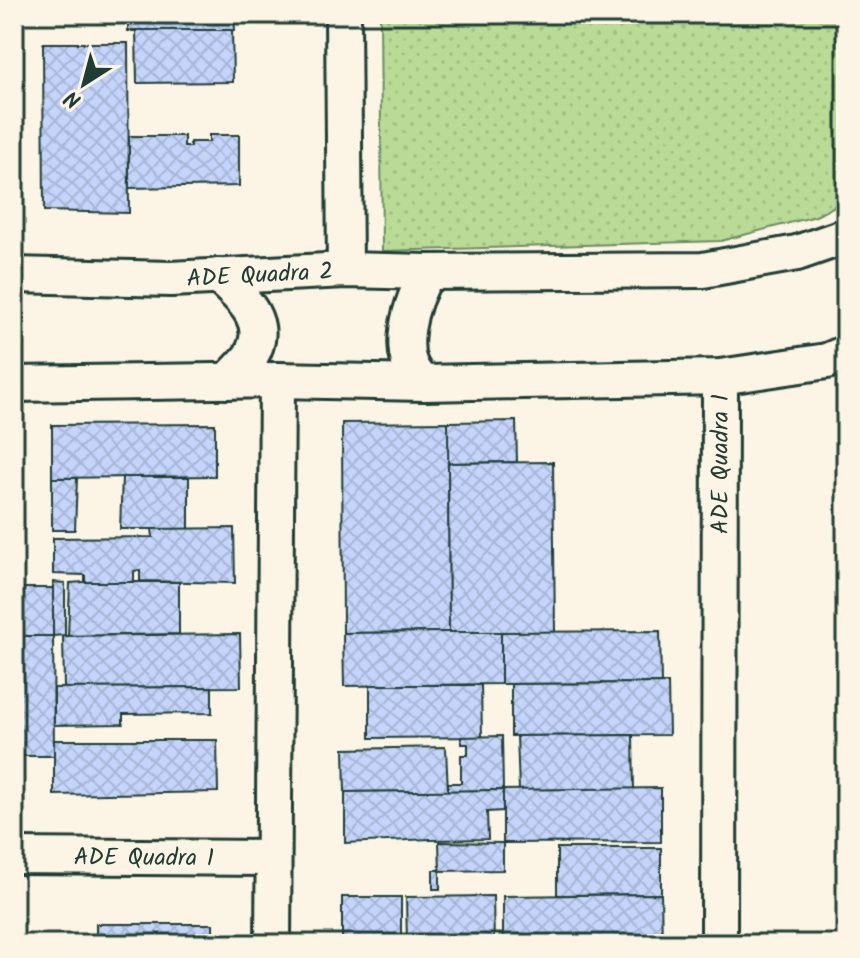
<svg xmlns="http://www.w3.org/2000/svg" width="860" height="958" viewBox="0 0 860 958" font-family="Kalam,sans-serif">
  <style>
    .grass { fill: url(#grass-dots); stroke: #6c8c64; stroke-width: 2 }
    .building { fill: url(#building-cross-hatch); stroke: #1f3d34; stroke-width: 2 }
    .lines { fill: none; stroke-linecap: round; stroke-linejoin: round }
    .minor-casing { stroke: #1f3d34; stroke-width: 40 }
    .minor { stroke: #fcf5e5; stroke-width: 34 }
    .labels { text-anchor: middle; stroke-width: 6; stroke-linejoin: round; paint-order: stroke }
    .street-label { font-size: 24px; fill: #1f3d34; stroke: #fcf5e5 }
  </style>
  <defs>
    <pattern id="grass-dots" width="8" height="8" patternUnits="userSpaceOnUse" patternTransform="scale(2)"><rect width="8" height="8" fill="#b9db95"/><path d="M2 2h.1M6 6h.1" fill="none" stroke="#9fbd81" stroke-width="1.8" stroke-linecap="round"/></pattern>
    <pattern id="building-cross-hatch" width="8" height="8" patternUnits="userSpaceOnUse" patternTransform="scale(2)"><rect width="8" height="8" fill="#c4d4fa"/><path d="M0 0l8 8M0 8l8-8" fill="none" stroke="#a8b7d7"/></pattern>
  </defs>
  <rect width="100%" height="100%" fill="#fcf5e5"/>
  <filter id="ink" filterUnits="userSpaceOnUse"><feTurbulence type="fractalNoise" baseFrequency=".0125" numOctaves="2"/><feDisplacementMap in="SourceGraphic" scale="16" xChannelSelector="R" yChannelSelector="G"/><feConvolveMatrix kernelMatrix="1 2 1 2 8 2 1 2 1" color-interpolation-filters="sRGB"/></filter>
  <g filter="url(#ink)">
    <!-- grass -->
    <polygon class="grass" points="380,14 846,14 846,200 816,216 721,241 382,251"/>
    <!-- building -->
    <g class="building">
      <polygon points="128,14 234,14 235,30 128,31"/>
      <polygon points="14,29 23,32 23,92 14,91"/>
      <polygon points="136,30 232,30 233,82 137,83"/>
      <polygon points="43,43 128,43 129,213 44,211"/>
      <polygon points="209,135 239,135 239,186 129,188 129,136 184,136 184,147 190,147 190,142 209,142"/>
      <polygon points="516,421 517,462 448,463 448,422"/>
      <polygon points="448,422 449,632 343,633 342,423"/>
      <polygon points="215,424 215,476 52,478 52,425"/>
      <polygon points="553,462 555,632 449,632 448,463"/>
      <polygon points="122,477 189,477 189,529 120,529"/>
      <polygon points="52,478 77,478 75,530 52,530"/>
      <polygon points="234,528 235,583 140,581 140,570 134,571 134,581 125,583 85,582 85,575 53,574 53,538 153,537 152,529"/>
      <polygon points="53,582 65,583 65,635 53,636"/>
      <polygon points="85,582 179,582 179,634 68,636 70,583"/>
      <rect x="14" y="588" width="39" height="48"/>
      <polygon points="660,631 661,683 501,684 501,632"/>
      <polygon points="449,632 501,632 501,684 344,686 343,633"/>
      <polygon points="240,634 241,687 64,688 63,636"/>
      <polygon points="14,636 53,636 54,756 14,756"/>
      <polygon points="668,683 669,735 511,736 511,684"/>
      <polygon points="370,685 481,685 482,737 370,738"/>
      <polygon points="212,687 212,713 123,714 123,724 54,725 54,688"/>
      <polygon points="633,735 634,789 519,790 517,736"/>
      <polygon points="502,736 503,790 448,791 448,783 461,783 461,755 468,755 468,744 461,744 461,737"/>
      <polygon points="54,740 217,740 218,792 54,795"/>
      <polygon points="445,747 446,749 448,791 345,792 344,749"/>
      <polygon points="661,788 661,842 503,843 503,790"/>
      <polygon points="503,790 503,811 487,812 488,839 430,840 430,839 345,843 345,792"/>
      <polygon points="439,842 503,843 503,870 440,871"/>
      <polygon points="557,848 661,848 661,894 557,895"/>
      <rect x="433" y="870" width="7" height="19"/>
      <polygon points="661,894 662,944 503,944 503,896"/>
      <polygon points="493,896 494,944 407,944 406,897"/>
      <rect x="342" y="897" width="59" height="47"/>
      <rect x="96" y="924" width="117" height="20"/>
    </g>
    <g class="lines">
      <!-- minor casing -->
      <g class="minor-casing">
        <g id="minor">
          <polyline points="343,14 345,270"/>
          <path id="s1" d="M 14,275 L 171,279 L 345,270 L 428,272 L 703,270 L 797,253 L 846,236"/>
          <path d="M 218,276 C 241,297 272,322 250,357 C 244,365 235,373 228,381"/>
          <path d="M 424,383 C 391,359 411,300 428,272"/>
          <polyline points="14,384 277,380 424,383 720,377 827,361 846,353"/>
          <path id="s2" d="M 14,856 L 273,858"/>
          <polyline points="273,944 277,380"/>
          <path id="s3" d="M 719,944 L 720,377"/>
        </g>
      </g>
      <!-- minor -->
      <use href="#minor" class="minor"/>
    </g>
  </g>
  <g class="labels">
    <!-- street labels -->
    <g class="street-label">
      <text dy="8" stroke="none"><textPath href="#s1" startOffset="246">ADE Quadra 2</textPath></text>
      <text dy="8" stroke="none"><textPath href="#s3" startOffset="480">ADE Quadra 1</textPath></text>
      <text dy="8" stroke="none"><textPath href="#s2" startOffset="130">ADE Quadra 1</textPath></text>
    </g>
  </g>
  <!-- margin -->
  <rect width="860" height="958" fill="none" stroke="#fcf5e5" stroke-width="48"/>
  <rect x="24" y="24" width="812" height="910" fill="none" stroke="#1f3d34" stroke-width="3" filter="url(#ink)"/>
  <!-- north arrow -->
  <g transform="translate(84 84) rotate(216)" stroke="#fcf5e5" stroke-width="6" paint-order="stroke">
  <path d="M0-6L14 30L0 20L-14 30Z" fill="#1f3d34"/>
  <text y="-12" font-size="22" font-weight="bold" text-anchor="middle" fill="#1f3d34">N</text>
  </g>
</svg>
